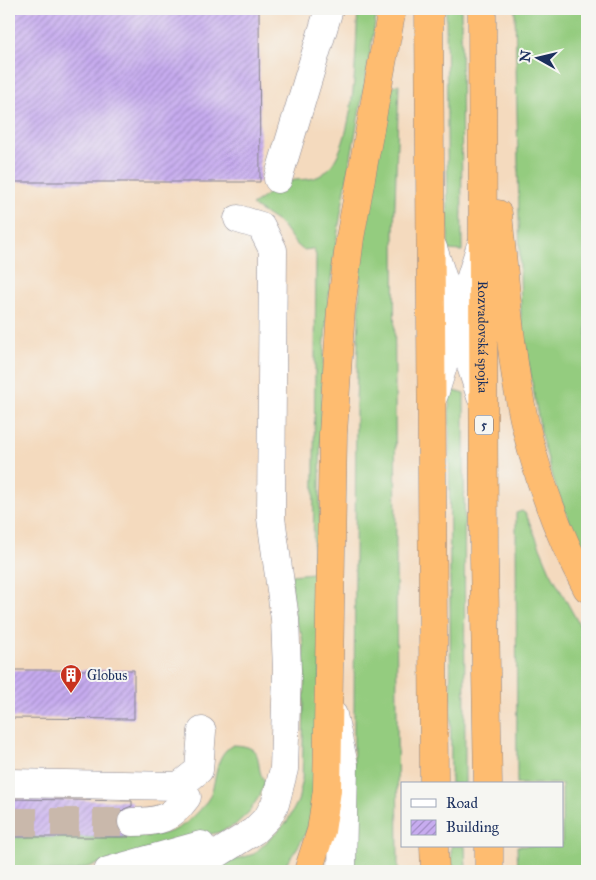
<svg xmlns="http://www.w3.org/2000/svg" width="596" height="880" viewBox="0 0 596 880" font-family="'IM FELL Great Primer',serif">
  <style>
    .grass { fill: #94cc7f; stroke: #587e6e }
    .building { fill: url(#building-hatch) }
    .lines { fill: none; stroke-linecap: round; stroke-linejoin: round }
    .minor-tunnel { stroke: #c9b8ab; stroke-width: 28; stroke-dasharray: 28 14; stroke-linecap: butt }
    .minor-casing { stroke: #88848e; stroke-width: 29 }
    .highway-casing { stroke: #88848e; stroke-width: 29 }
    .minor { stroke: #fff; stroke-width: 28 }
    .highway { stroke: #febc70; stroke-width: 28 }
    .labels { text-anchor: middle; stroke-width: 4; stroke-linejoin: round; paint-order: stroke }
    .shield { fill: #f6f6f2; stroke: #5d6b8a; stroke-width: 1 }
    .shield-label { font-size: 12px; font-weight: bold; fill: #1b2f5e }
    .street-label { font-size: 14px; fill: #1b2f5e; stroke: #f6f6f2 }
    .poi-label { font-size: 14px; fill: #1b2f5e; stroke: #f6f6f2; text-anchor: start }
  </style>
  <defs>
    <pattern id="building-hatch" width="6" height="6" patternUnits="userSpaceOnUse" patternTransform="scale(1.25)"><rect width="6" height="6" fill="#c7acef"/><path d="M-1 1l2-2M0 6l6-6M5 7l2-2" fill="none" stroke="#a18cc5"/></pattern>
  </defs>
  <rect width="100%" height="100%" fill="#f6f6f2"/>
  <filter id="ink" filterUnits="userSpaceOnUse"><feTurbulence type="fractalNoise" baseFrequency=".02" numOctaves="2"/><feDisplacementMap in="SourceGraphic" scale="10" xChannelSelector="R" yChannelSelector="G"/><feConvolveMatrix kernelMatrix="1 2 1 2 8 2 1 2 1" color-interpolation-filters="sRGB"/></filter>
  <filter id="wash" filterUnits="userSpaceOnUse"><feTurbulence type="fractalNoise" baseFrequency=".0096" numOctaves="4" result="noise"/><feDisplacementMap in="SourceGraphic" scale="20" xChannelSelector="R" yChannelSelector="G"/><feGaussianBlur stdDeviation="1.12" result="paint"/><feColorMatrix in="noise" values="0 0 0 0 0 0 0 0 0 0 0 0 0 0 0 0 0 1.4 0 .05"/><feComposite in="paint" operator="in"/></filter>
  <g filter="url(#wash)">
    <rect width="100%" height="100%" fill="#f4dabe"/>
    <!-- grass -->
    <g class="grass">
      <path d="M 358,9 L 377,9 C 362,114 335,219 326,326 C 317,433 321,543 320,651 C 320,705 322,765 311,818 C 307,837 292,855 281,871 L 197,871 L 254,854 L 287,822 L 298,801 L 302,783 L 305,666 L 302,635 L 295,620 L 291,575 L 313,573 L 316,255 L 313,249 L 303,250 L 295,243 L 282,225 L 252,205 C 264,198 275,187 288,182 C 299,177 311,183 324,173 C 357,148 355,50 358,9 Z"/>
      <polygon points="446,9 461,9 462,251 448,250"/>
      <polygon points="515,9 587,9 587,564 557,491 542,439 521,320"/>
      <polygon points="399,84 394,233 398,871 353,871 356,404 361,253 389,88"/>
      <polygon points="452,390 464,394 465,784 451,784 449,396"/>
      <polygon points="522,511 526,514 550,571 587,639 587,871 518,871 517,846 562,846 562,784 517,784 516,513"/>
      <path d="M 233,745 C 269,746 252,765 265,782 L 260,795 L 249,812 L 235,825 L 220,832 L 171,843 L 74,871 L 9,871 L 9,837 C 39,837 70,837 100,837 C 124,837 150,839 172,831 C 185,826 199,813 207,801 C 219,783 212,756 233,745 Z"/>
      <polygon points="451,846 465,846 466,871 452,871"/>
    </g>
    <g id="blocks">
      <!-- building -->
      <g class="building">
        <polygon points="9,9 259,9 260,182 9,182"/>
        <polygon points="9,670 134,670 134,719 9,718"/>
        <polygon points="9,799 132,801 132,806 124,809 118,815 116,822 119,830 129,837 9,837"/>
      </g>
    </g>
  </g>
  <g filter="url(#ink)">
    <use href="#blocks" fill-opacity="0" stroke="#88848e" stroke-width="1"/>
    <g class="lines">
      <!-- minor-tunnel -->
      <polyline class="minor-tunnel" points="9,822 132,822"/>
      <!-- minor casing -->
      <g class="minor-casing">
        <g id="minor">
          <polyline points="278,179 329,9"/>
          <polyline points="433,248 481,397"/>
          <polyline points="434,395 480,248"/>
          <polyline points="333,715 344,765 342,871"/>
          <polyline points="9,783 179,786 199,770 202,731"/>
          <path d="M 132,822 C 159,822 171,819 187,797 L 179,786"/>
          <polyline points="108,871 201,845"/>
          <polyline points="177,871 188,864 214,856 254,831 268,817 275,804 284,769 287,670 285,619 271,518 273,250 261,226 238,219"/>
        </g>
      </g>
      <!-- highway casing -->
      <g class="highway-casing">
        <g id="highway">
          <polyline points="429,9 434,784"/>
          <path id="s1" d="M 482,9 L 484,557 L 488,784"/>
          <path d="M 498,214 C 504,270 508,327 517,384 C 529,454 553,525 587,588"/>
          <polyline points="434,846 435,871"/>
          <polyline points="489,846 489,871"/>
          <polyline points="308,871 321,831 327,790 333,434 341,309 350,238 392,9"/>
        </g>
      </g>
      <!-- minor -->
      <use href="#minor" class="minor"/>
      <!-- highway -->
      <use href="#highway" class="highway"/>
    </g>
  </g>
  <!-- icons -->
  <defs>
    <g id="building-pin" transform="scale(1.125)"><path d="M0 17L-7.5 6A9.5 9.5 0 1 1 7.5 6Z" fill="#c8321e" stroke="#f6f6f2"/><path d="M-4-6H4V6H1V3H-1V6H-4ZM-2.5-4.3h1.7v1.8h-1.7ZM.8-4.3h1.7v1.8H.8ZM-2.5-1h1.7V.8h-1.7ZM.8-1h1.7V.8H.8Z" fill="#fff"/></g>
  </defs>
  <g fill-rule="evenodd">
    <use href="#building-pin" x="71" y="675"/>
  </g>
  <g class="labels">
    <!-- shield labels -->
    <rect class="shield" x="475" y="415.5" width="18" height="19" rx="4"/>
    <g class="shield-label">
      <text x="484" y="429">5</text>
    </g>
    <!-- street labels -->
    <g class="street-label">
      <text dy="5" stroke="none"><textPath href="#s1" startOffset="328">Rozvadovská spojka</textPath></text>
    </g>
    <!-- poi labels -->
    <g class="poi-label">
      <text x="87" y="680">Globus</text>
    </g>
  </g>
  <!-- margin -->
  <rect width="596" height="880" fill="none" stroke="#f6f6f2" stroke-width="30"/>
  <!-- legend -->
  <rect x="401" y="782" width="162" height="65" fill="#f6f6f2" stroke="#9ea6b7"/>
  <rect x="411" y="799" width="25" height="8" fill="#ffffff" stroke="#9ea6b7"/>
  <text x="446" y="808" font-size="15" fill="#1b2f5e">Road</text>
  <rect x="411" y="820" width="25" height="15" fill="url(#building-hatch)" stroke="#9ea6b7"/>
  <text x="446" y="832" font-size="15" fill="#1b2f5e">Building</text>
  <!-- north arrow -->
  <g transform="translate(538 58) rotate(278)" stroke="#f6f6f2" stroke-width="4" paint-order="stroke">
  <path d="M0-4L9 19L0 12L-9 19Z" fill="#1b2f5e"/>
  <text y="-8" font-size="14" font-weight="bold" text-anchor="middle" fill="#1b2f5e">N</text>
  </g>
</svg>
